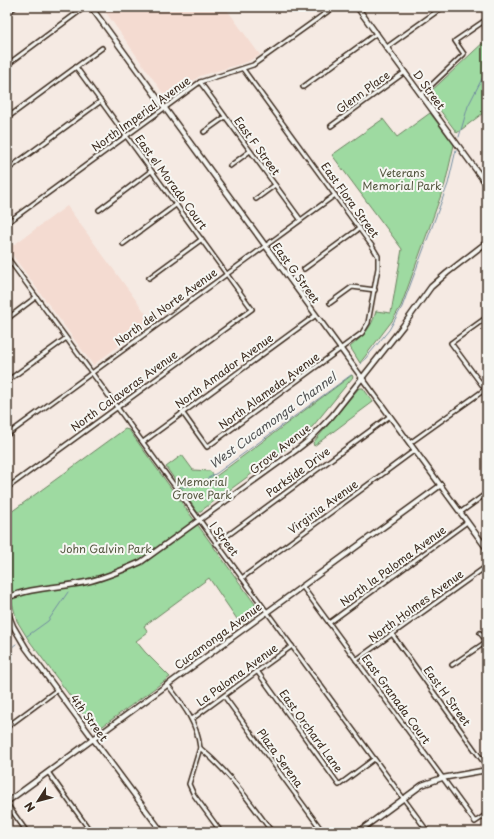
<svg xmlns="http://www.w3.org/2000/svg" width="494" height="839" viewBox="0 0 494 839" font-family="'Playpen Sans',sans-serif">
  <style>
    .built { fill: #f4dbd1 }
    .green { fill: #9edaa1; stroke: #6c8260 }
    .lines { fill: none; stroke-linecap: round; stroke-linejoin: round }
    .stream { stroke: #718c9f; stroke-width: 1 }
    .street-casing { stroke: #3b2a1e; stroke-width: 6 }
    .secondary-casing { stroke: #3b2a1e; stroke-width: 7 }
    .street { stroke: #f6f6f2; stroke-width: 3 }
    .secondary { stroke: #f6f6f2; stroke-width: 4 }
    .labels { text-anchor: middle; stroke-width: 4; stroke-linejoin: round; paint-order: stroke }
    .street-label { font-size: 11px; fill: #3b2a1e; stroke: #f6f6f2 }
    .park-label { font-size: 11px; fill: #54563f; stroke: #f6f6f2 }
    .water-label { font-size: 12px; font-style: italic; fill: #525354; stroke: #f6f6f2 }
  </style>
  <rect width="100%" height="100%" fill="#f5eae3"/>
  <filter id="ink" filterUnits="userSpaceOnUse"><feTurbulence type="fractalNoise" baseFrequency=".025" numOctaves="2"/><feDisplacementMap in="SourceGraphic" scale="8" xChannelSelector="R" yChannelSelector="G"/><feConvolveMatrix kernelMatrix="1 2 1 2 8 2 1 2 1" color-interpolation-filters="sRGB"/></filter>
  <g filter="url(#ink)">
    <!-- built -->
    <g class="built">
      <polygon points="102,7 225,7 260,55 247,62 200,76 167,99"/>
      <polygon points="67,206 152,322 93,365 8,249"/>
    </g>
    <!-- green -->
    <g class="green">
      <polygon points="487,39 487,110 457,133 428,94"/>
      <path d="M 430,113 L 454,145 L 445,184 L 401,306 L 392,321 L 360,363 L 350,347 C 363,336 372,328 376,311 L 391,313 L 402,249 L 332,155 L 383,119 L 397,137 Z"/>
      <polygon points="352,375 353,377 313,426 294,443 198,513 166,467 182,455 193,470 210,471 215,477"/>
      <polygon points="359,388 363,388 373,402 314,446 313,443"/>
      <polygon points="125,429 129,430 260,611 241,625 209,578 144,626 148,632 136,641 145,652 170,677 96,731 28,639 17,621 7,584 7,515"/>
    </g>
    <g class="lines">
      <!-- stream -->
      <g class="stream">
        <polyline points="459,137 468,106 487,69"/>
        <polyline points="361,364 389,330 402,307 448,184 456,150"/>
        <polyline points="181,488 203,481 217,473 351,375"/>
        <polyline points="27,636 48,621 68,592"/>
        <polyline points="7,651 16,644"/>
      </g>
      <!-- street casing -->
      <g class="street-casing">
        <g id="street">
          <polyline points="7,13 15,7"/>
          <polyline points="387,47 443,7"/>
          <polyline points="7,65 85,7"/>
          <polyline points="200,82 300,219"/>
          <polyline points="303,87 377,33"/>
          <polyline points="421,95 464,54 455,41 487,19"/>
          <polyline points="7,118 102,48"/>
          <polyline points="331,126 405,72"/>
          <polyline points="204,132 225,117"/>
          <polyline points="230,166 250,151"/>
          <polyline points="7,170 101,101"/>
          <polyline points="256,199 275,185"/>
          <polyline points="99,210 151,171"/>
          <polyline points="7,223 200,82 253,65 334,7"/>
          <polyline points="123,244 177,204"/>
          <polyline points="7,257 428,832"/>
          <polyline points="304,269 360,228"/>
          <polyline points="149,278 202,239"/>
          <polyline points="330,303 352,287 375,290"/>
          <polyline points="7,319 36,297"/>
          <polyline points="7,381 65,339"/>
          <polyline points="485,389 451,343 487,317"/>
          <polyline points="182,412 207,447 362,333 368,323 378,268 378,256 372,246 243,69"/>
          <polyline points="7,435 335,195"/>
          <polyline points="143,442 316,315"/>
          <polyline points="410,443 487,388"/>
          <polyline points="7,488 252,309 76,67"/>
          <polyline points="461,512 487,493"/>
          <polyline points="216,544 390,416"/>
          <polyline points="242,578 415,450"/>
          <polyline points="302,586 475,822 487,814"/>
          <polyline points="329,623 467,522"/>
          <polyline points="480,633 487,642"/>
          <polyline points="392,634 487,767"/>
          <polyline points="356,660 487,566"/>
          <polyline points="452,665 486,642"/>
          <polyline points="257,671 339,785 374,759"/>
          <path d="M 167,684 C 183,705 197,722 200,748 C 229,772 250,802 272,832"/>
          <polyline points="224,696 323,832"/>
          <polyline points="192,719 292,646"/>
          <polyline points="7,727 57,690"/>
          <polyline points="200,748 189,784 194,795 221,832"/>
          <polyline points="48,772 91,832"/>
          <polyline points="7,804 27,832"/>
        </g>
      </g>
      <!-- secondary casing -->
      <g class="secondary-casing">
        <g id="secondary">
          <polyline points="91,7 487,549"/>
          <polyline points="357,7 487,185"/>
          <path d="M 7,598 C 32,587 59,588 86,582 C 105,578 123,570 141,562 L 295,451 L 309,440 L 332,416 L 403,326 L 431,287 L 447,273 L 487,242"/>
          <polyline points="7,611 13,626 26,648 162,832"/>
          <polyline points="7,802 441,485"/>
          <polyline points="358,832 422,785 442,778 487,770"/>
        </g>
      </g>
      <!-- street -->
      <use href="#street" class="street"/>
      <!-- secondary -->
      <use href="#secondary" class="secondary"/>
    </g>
  </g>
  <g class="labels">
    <!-- street labels -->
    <g class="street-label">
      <text transform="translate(429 90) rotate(54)" y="4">D Street</text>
      <text transform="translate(363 92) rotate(-36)" y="4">Glenn Place</text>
      <text transform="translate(141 114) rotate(-36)" y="4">North Imperial Avenue</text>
      <text transform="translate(257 146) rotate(54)" y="4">East F Street</text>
      <text transform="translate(171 182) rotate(54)" y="4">East el Morado Court</text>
      <text transform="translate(350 200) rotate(54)" y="4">East Flora Street</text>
      <text transform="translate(296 273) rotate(54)" y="4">East G Street</text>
      <text transform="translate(166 307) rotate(-36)" y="4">North del Norte Avenue</text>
      <text transform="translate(224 371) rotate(-36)" y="4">North Amador Avenue</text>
      <text transform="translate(124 391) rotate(-36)" y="4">North Calaveras Avenue</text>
      <text transform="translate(269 391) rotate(-36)" y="4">North Alameda Avenue</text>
      <text transform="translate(280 449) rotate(-38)" y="4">Grove Avenue</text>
      <text transform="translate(298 472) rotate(-36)" y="4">Parkside Drive</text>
      <text transform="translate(323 507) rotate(-36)" y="4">Virginia Avenue</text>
      <text transform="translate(224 539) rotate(53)" y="4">I Street</text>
      <text transform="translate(393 566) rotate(-36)" y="4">North la Paloma Avenue</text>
      <text transform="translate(416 606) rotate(-36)" y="4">North Holmes Avenue</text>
      <text transform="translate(218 636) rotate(-36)" y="4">Cucamonga Avenue</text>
      <text transform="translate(237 675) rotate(-36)" y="4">La Paloma Avenue</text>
      <text transform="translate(447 696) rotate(54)" y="4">East H Street</text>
      <text transform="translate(396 699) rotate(54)" y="4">East Granada Court</text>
      <text transform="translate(89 718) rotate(54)" y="4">4th Street</text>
      <text transform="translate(311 731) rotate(54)" y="4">East Orchard Lane</text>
      <text transform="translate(280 758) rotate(54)" y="4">Plaza Serena</text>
    </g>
    <!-- park labels -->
    <g class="park-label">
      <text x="402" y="177">Veterans<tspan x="402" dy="13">Memorial Park</tspan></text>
      <text x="202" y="486">Memorial<tspan x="202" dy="13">Grove Park</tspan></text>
      <text x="106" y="553">John Galvin Park</text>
    </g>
    <!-- water labels -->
    <g class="water-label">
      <text transform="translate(273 421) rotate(-36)" y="4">West Cucamonga Channel</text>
    </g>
  </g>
  <!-- margin -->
  <rect width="494" height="839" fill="none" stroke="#f6f6f2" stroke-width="24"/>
  <rect x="12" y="12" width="470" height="815" fill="none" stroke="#3b2a1e" stroke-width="1.5" filter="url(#ink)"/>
  <!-- north arrow -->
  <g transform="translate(38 801) rotate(234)" stroke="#f6f6f2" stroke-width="3" paint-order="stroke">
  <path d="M0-3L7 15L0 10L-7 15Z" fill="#3b2a1e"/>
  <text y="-6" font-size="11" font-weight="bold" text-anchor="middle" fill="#3b2a1e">N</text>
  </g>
</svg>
